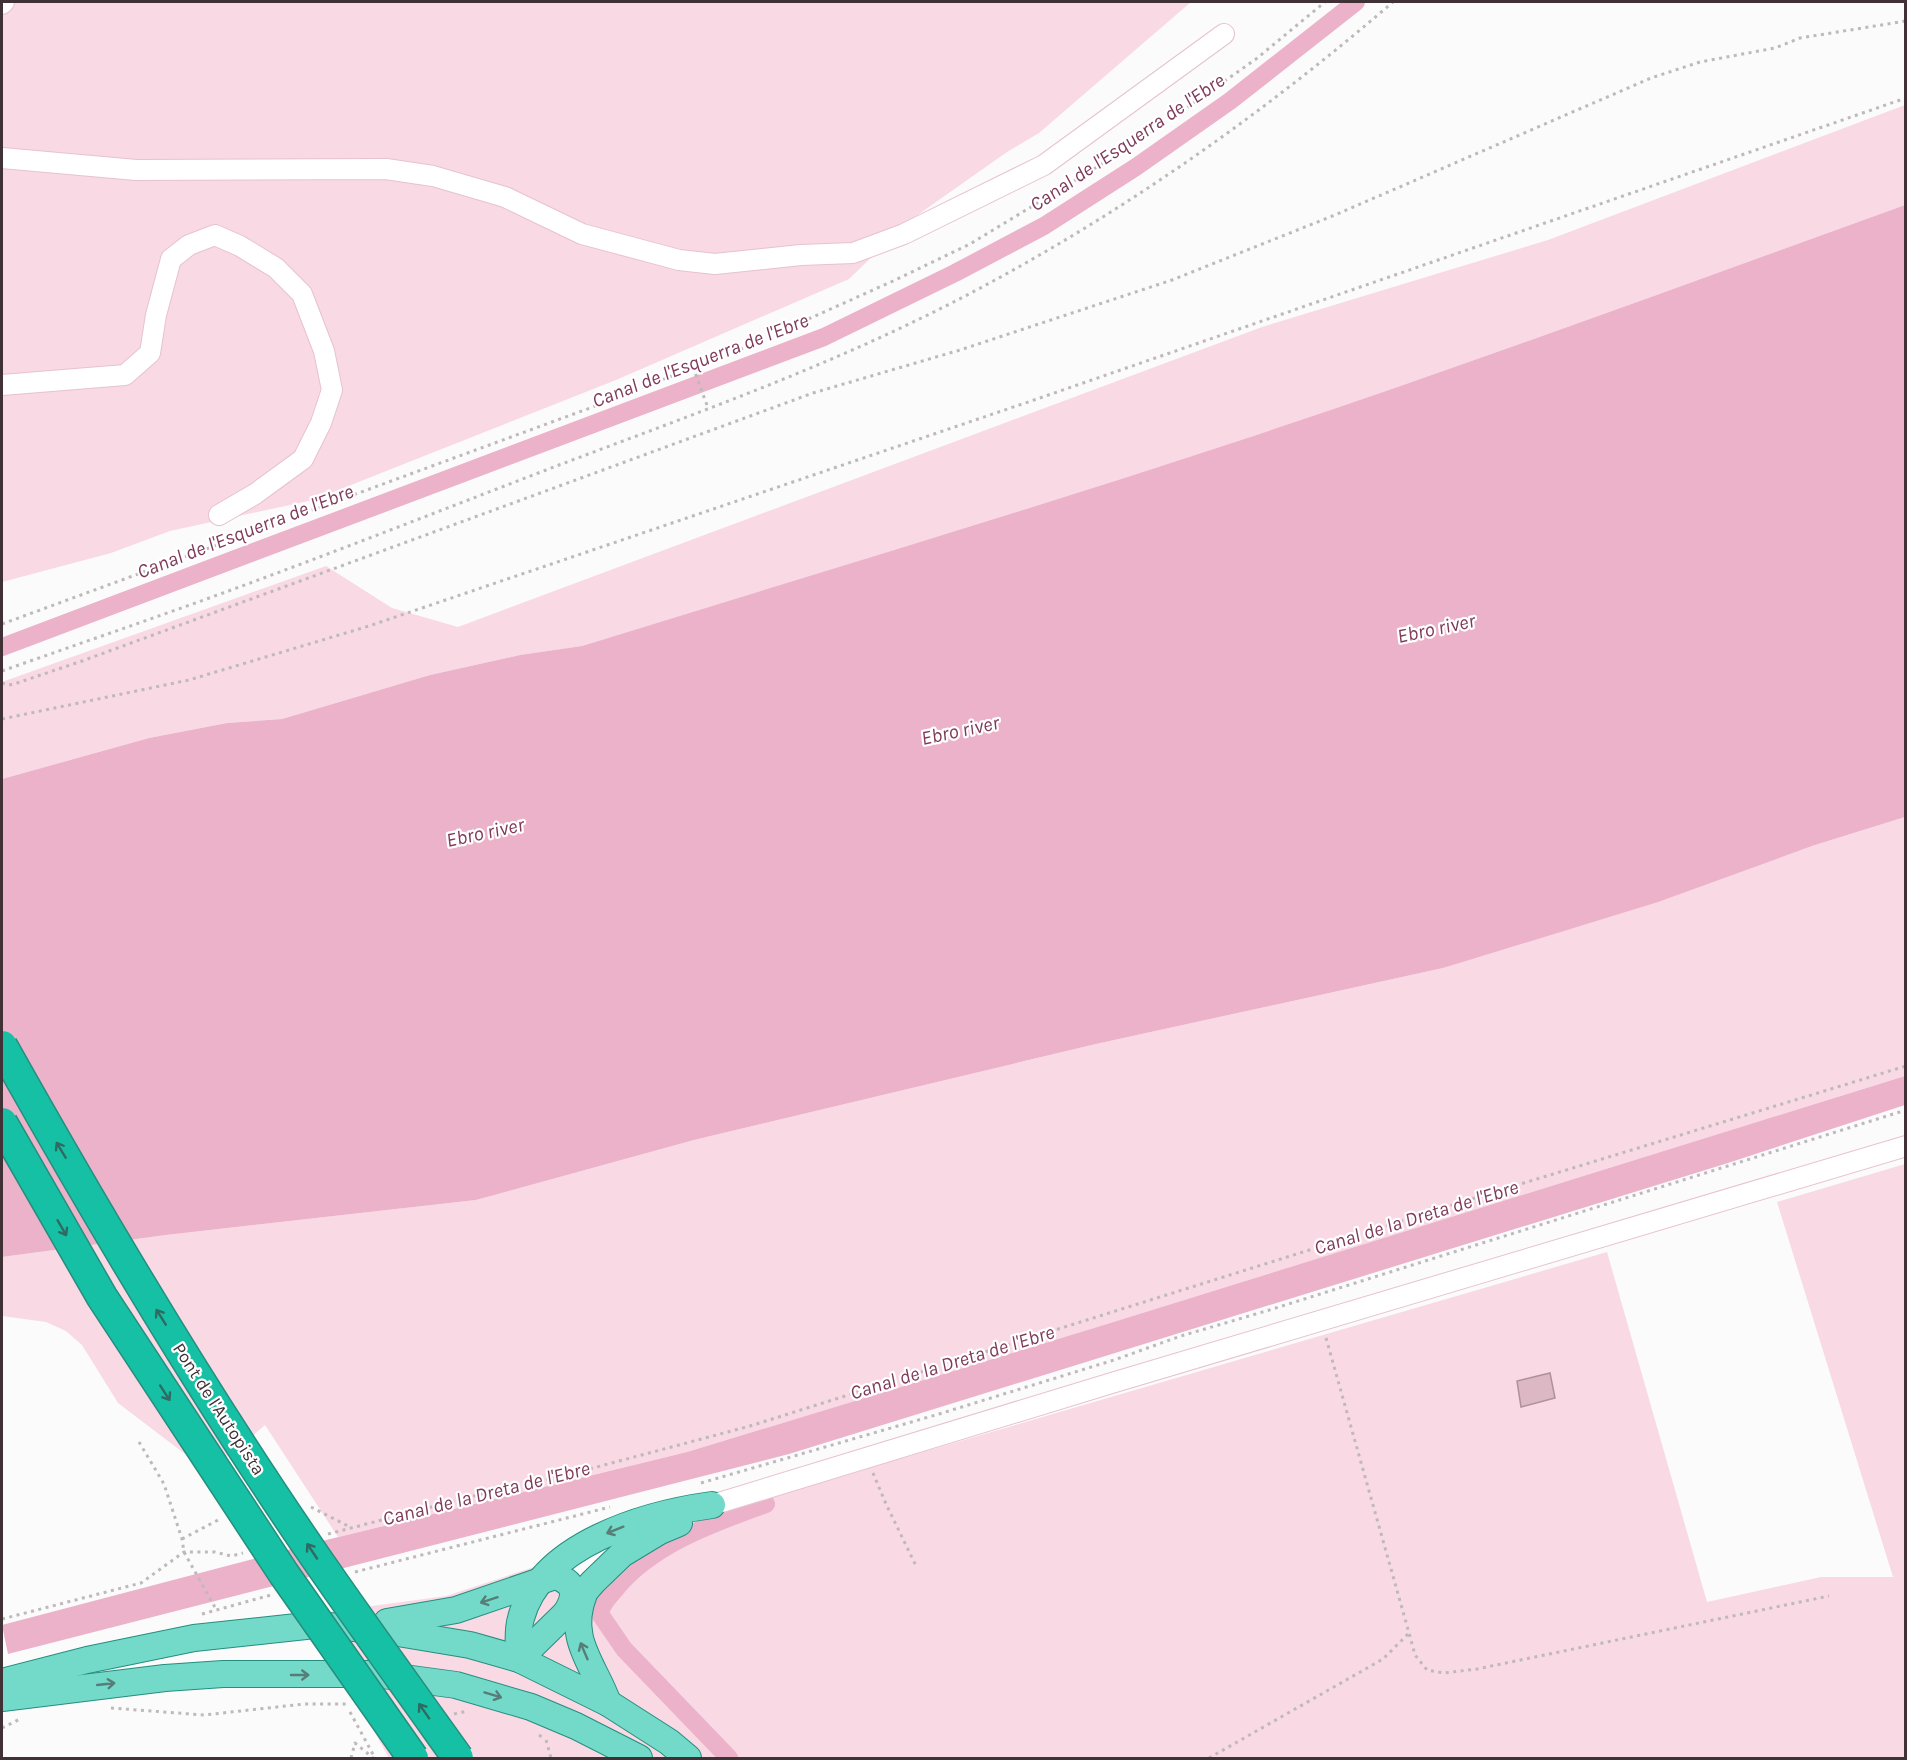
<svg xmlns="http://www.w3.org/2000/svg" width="1907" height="1760" viewBox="0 0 1907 1760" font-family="Karla,sans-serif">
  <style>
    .green { fill: #f9d9e4 }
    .water { fill: #ecb2c9 }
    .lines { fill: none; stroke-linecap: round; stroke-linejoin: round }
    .canal { stroke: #ecb2c9; stroke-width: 18 }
    .building { fill: #dcb7c4; stroke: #b28f9c; stroke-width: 1.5 }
    .minor-casing { stroke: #e7c2d0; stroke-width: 22 }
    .major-casing { stroke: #258e7e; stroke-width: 28 }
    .path { stroke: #beb9bb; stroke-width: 3; stroke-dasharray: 3 4.5; stroke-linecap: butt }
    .minor { stroke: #fff; stroke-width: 20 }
    .major { stroke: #73d9c8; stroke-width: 26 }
    .highway-bridge-casing { stroke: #258e7e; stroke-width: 33; stroke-linecap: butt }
    .highway-bridge { stroke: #16c0a4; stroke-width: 30 }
    .oneway { stroke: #2f6a63 }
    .oneway2 { stroke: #577d78 }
    .labels { text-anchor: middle; stroke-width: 4.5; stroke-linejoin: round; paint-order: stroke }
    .street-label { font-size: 18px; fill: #403137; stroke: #fff }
    .water-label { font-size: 20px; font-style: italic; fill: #7f3a59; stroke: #fff }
  </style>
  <rect width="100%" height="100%" fill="#fbfbfb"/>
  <!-- green -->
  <g class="green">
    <polygon points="2,2 1191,2 1039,133 1007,152 909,221 849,279 616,380 313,500 170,531 111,553 2,582"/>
    <path d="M 1905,105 L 1905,205 C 1683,285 1462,367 1238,441 C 1020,513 801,578 582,646 L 520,655 L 430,675 L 282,719 L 227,723 L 149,738 L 2,779 L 2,682 L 326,566 L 392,608 L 458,627 L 1262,327 L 1548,240 Z"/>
    <polygon points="1905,817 1905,1076 1094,1328 687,1452 338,1537 265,1425 229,1456 185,1454 118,1403 82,1345 66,1331 46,1322 2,1316 2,1257 166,1235 476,1200 694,1140 1096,1044 1443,968 1812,846"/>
    <polygon points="1905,1164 1905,1758 389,1758 355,1697 298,1616 446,1596 534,1567 563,1547 591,1606 653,1546 731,1508 1607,1252 1707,1602 1821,1577 1893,1577 1777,1202"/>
  </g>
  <!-- water -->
  <g class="water">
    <path d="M 1905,205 L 1905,817 L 1812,846 L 1658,902 L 1443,968 L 1096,1044 L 694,1140 L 476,1200 L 166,1235 L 2,1257 L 2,779 L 149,738 L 227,723 L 282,719 L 430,675 L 520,655 L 582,646 C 801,578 1020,513 1238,441 C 1462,367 1683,285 1905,205 Z"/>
    <polygon points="1905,1076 1905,1105 1728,1163 789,1454 8,1654 2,1625 318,1542 687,1452 1094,1328"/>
  </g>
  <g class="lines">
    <!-- canal -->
    <g class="canal">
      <polyline points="2,647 824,337 955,273 1044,226 1136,167 1230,101 1356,2"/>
      <path d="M 729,1758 L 624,1649 L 600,1614 C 601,1604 608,1598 614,1591 C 650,1545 713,1523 766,1504"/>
    </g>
  </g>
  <!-- building -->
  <polygon class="building" points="1550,1373 1555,1398 1521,1407 1517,1381"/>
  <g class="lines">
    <!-- minor casing -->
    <g class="minor-casing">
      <g id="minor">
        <polyline points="2,4 4,2"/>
        <polyline points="2,158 136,170 386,169 433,176 505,197 582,234 679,260 715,264 801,255 853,253 904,234 1044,165 1224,34"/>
        <polyline points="2,385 125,375 150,353 156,315 171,259 189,245 215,235 240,246 276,268 302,294 324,351 332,390 321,423 303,459 255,494 219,515"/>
        <path d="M 712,1505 C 1109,1382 1507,1265 1906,1146"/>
      </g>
    </g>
    <!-- major casing -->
    <g class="major-casing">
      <g id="major">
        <path d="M 584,1594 C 566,1639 594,1664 608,1703"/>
        <path d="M 387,1622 L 456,1610 L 555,1576 C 576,1583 577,1595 566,1613"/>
        <path d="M 519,1659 C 519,1645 517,1631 521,1618 C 541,1544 646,1514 712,1505"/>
        <polyline points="519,1659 566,1613 593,1582 622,1554 660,1531 679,1523"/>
        <polyline points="2,1682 87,1660 194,1638 315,1625 380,1630 470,1645 519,1659 608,1703 669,1742 688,1758"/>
        <polyline points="2,1698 165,1678 223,1674 375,1674 456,1685 531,1707 576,1726 639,1758"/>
      </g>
    </g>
    <!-- path -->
    <g class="path">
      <polyline points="693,367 708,408"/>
      <polyline points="2,624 590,408 744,348 893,281 970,244 1138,142 1256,59 1325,2"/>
      <path d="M 2,671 C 75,645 149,620 223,593 C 335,552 447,508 559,465 C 697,413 838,363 969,294 C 1121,214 1263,114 1393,2"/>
      <polyline points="2,683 9,685 17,683 82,661 813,393 960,350 1172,280 1335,215 1651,78 1700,62 1775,48 1800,38 1906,21"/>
      <polyline points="2,719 189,680 369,626 1034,400 1906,98"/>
      <polyline points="1326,1338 1409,1633 1415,1655 1427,1670 1444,1673 1477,1669 1829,1596"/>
      <polyline points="139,1442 164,1484 182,1539 184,1552 217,1611"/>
      <polyline points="873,1473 886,1504 917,1568"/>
      <polyline points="701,1483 939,1414 1114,1360 1181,1336 1266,1311 1906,1110"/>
      <polyline points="311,1507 350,1527"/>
      <polyline points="328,1534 497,1490 563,1476 750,1426 1465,1201 1906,1066"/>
      <polyline points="182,1539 220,1519"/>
      <polyline points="355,1572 610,1507"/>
      <polyline points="202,1614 271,1595"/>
      <polyline points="2,1619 141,1583 184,1552 215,1552 231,1556 243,1553"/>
      <polyline points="111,1708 204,1715 304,1704 346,1704"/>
      <polyline points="350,1712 375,1758"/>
      <polyline points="454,1714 468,1711"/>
      <polyline points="2,1728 20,1719"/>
      <polyline points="539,1735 545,1739"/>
      <polyline points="546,1740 551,1758"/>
      <polyline points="351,1758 355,1743 373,1758"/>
      <polyline points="1209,1758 1383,1659 1409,1633"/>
    </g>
    <!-- minor -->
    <use href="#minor" class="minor"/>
    <!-- major -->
    <use href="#major" class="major"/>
    <!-- highway-bridge casing -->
    <g class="highway-bridge-casing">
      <g id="highway-bridge">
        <path d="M 2,1046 C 99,1219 201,1391 314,1555 C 361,1623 410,1691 458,1758"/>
        <polyline points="2,1123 102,1297 284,1574 413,1758"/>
      </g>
    </g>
    <!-- highway-bridge -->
    <use href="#highway-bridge" class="highway-bridge"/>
  </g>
  <!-- one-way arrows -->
  <defs><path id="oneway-shaft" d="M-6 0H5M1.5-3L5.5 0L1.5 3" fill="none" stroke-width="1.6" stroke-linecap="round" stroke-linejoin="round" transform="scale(1.5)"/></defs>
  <g class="oneway">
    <use href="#oneway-shaft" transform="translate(61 1150) rotate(-121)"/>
    <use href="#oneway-shaft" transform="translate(62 1228) rotate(60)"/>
    <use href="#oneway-shaft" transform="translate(161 1317) rotate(-122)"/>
    <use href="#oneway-shaft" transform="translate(165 1393) rotate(57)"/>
    <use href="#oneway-shaft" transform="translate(312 1551) rotate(-124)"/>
    <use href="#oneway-shaft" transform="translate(424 1711) rotate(-125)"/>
  </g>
  <g class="oneway2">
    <use href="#oneway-shaft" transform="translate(615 1530) rotate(158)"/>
    <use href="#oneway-shaft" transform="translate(489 1600) rotate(162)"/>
    <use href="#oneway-shaft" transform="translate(584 1651) rotate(-113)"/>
    <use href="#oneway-shaft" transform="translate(300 1675)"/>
    <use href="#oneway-shaft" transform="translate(106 1684) rotate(-6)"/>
    <use href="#oneway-shaft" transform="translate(493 1695) rotate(17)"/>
  </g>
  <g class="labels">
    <!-- street labels -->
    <g class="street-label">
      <text transform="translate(219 1409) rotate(57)" y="6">Pont de l'Autopista</text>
    </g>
    <!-- water labels -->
    <g class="water-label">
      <text transform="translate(1127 142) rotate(-34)" y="7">Canal de l'Esquerra de l'Ebre</text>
      <text transform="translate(700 360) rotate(-21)" y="7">Canal de l'Esquerra de l'Ebre</text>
      <text transform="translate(245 531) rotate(-21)" y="7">Canal de l'Esquerra de l'Ebre</text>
      <text transform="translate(1436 628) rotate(-12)" y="7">Ebro river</text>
      <text transform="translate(960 730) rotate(-12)" y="7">Ebro river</text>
      <text transform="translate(485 832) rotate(-12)" y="7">Ebro river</text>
      <text transform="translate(1416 1217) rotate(-17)" y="7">Canal de la Dreta de l'Ebre</text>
      <text transform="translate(952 1362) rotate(-17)" y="7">Canal de la Dreta de l'Ebre</text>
      <text transform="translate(486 1493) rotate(-14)" y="7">Canal de la Dreta de l'Ebre</text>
    </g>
  </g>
  <!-- border -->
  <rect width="1907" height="1760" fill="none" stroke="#403137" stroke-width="6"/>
</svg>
